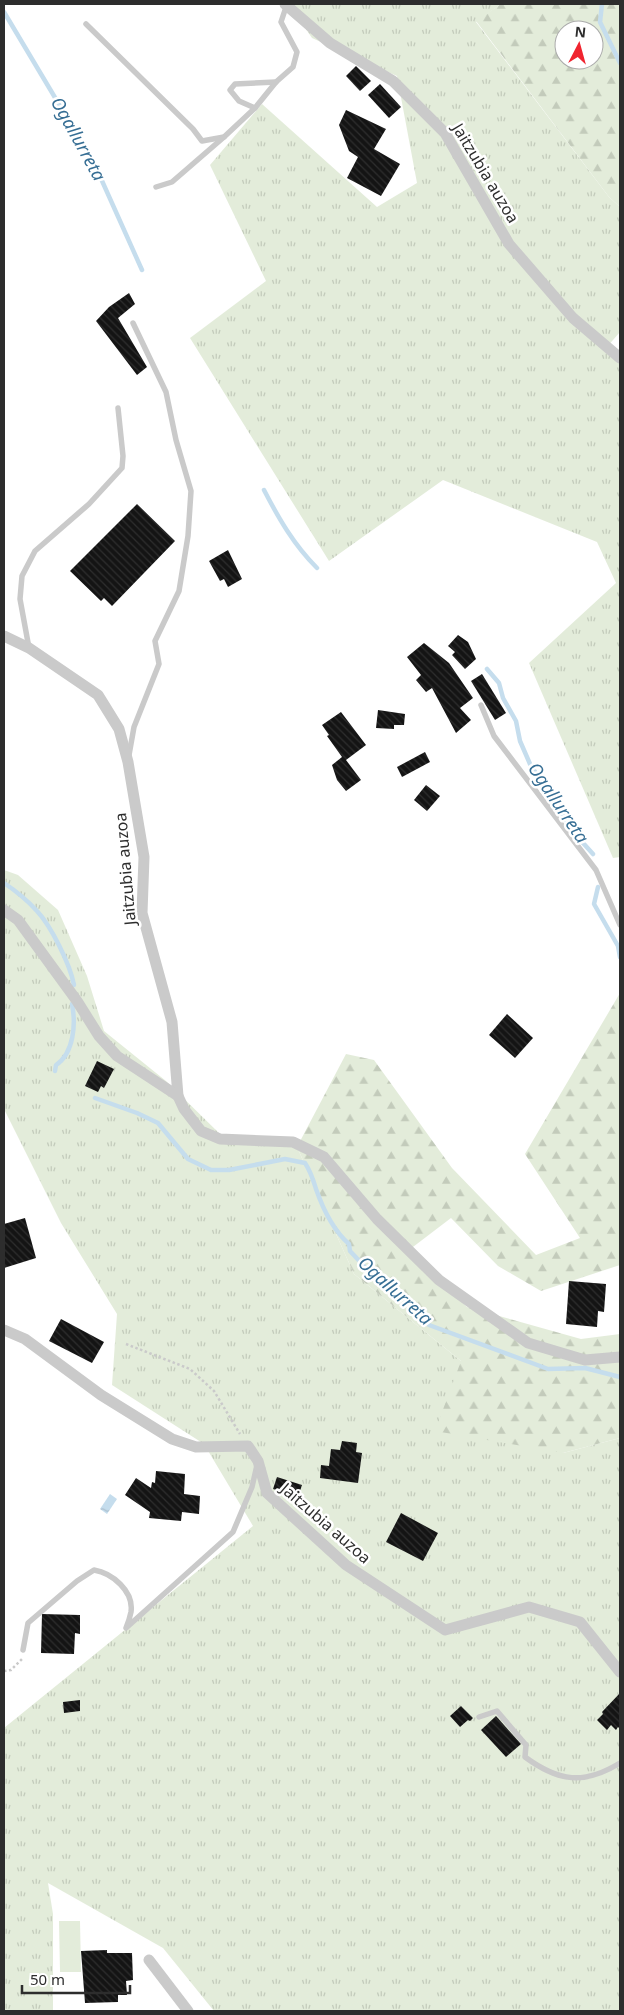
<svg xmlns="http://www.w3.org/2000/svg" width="624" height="2015" viewBox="0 0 624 2015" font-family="'Noto Sans',sans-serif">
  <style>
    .grass { fill: url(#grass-tufts) }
    .forest { fill: url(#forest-firs); fill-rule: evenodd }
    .green { fill: #e3ecda }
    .water { fill: url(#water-ripples) }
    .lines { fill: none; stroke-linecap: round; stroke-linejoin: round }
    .stream { stroke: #c5dded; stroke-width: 4.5 }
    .building { fill: url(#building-back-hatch) }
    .path { stroke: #cacaca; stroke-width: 2.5; stroke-dasharray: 2.5 2.5; stroke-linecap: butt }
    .service { stroke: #cacaca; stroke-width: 5.5 }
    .minor { stroke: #cacaca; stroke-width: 11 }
    .labels { text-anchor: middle; stroke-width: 5; stroke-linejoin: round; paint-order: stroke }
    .street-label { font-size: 16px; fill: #2d2d2d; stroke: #fff }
    .water-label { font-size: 18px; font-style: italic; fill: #366e94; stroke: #fff }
  </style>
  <defs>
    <pattern id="grass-tufts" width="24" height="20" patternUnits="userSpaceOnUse" patternTransform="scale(1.25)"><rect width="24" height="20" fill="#e3ecda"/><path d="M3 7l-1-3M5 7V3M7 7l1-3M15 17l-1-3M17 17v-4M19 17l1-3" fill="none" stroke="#c3cbbb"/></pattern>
    <pattern id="forest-firs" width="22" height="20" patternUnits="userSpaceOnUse" patternTransform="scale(1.25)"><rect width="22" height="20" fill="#e3ecda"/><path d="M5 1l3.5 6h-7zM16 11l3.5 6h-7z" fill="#c3cbbb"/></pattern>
    <pattern id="water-ripples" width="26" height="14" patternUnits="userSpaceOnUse" patternTransform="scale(1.25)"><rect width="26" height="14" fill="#c5dded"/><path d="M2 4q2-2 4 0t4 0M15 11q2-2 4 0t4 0" fill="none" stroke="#aabecc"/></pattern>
    <pattern id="building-back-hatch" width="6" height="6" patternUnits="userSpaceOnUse" patternTransform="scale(1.25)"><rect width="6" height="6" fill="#141414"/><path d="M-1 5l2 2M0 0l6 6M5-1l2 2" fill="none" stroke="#2e2e2e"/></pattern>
  </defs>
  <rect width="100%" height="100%" fill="#fff"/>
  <!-- grass -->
  <g class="grass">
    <polygon points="289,4 501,4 476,22 609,197 620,207 620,332 606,348 620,362 620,857 613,858 529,663 616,583 597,542 443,480 329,561 190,338 266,281 210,165 262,104 377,207 417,183 397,76 312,38"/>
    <polygon points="4,870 18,875 58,910 87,976 104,1031 166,1081 222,1136 297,1147 354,1274 461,1361 563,1453 620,1438 620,2011 214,2011 163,1948 48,1883 53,1914 53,2011 4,2011 4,1728 253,1526 204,1444 112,1385 117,1314 61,1223 4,1109"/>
  </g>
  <!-- forest -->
  <g class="forest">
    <path d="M 501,4 L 620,4 L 620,207 L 609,197 L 476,21 ZM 564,30 L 594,30 L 594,60 L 564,60 Z"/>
    <polygon points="620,993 620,1265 541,1291 498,1266 451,1218 409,1250 467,1307 581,1339 620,1334 620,1438 563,1453 435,1431 461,1361 354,1274 297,1147 346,1054 374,1060 452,1168 536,1255 580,1238 525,1154"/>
  </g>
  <!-- green -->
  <polygon class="green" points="59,1921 80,1921 81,1972 60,1972"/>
  <!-- water -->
  <polygon class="water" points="110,1494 117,1499 107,1514 100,1509"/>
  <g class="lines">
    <!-- stream -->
    <g class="stream">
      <polyline points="602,4 600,22 620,63"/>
      <polyline points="4,12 94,163 142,270"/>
      <path d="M 264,490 C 279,519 294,545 317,568"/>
      <polyline points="487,669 499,683 503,698 516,721 520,741 530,764 575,834 593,854"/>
      <path d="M 4,883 C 16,891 27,900 37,911 C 51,926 70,964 74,985"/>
      <polyline points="598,887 594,904 618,946 620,957"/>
      <path d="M 55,1071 L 56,1065 C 74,1053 76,1024 72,1004"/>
      <path d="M 95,1098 L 137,1113 L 158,1123 L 188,1159 L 211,1170 L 229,1170 L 285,1159 L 305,1163 C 311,1172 313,1179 316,1189 C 323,1209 333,1230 349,1244 L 350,1251 L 366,1268 L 394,1289 L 429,1325 L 548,1369 L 585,1368 L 620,1377"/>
    </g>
  </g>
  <!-- building -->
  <g class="building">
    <polygon points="356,66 371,81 360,91 346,76"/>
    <polygon points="380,84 401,107 389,118 368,95"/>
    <polygon points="346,110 386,129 374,149 400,164 381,196 347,178 358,157 349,151 339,125"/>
    <polygon points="129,293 135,304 118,318 147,367 137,375 96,321 109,307"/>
    <polygon points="137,504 175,541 112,606 104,598 101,601 70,571"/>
    <polygon points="228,550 242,579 228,587 224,579 220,581 209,561"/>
    <polygon points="458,635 468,642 476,659 465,669 452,655 455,652 448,646"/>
    <polygon points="424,643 449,663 473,698 460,708 471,720 456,733 432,688 426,692 416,680 421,675 407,657"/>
    <polygon points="482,674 506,713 495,720 471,681"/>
    <polygon points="378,710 405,714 404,725 394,725 394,729 376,728"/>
    <polygon points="341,712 366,745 346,760 361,780 346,791 337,780 332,765 342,757 327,736 329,735 322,725"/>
    <polygon points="425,752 430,762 402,777 397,767"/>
    <polygon points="426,785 440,796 427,811 414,800"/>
    <polygon points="507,1014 533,1038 515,1058 489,1035"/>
    <polygon points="97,1061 114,1069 104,1088 101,1086 98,1092 85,1086"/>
    <polygon points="25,1218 36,1258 4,1268 4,1224"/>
    <polygon points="569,1281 606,1284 604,1312 598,1311 597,1327 566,1324"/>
    <polygon points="61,1319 104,1342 92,1363 49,1341"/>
    <polygon points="342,1441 357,1443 356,1452 362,1453 358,1483 320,1478 321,1465 329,1466 331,1449 340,1450"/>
    <polygon points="156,1471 185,1474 184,1494 200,1496 199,1514 182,1512 181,1521 149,1518 150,1512 125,1495 136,1478 151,1488 152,1482 155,1483"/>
    <polygon points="277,1477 302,1485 298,1497 273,1489"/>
    <polygon points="401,1513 438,1533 423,1561 386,1542"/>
    <polygon points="42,1614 80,1615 80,1634 75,1633 74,1654 41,1653"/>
    <polygon points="620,1693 620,1729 618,1727 616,1730 611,1725 607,1730 597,1720 603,1714 602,1712"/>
    <polygon points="80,1700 80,1711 64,1713 63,1702"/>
    <polygon points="461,1706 473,1718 470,1721 468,1720 460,1727 450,1716"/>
    <polygon points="496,1716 521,1744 506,1757 481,1730"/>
    <polygon points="107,1950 107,1953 132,1953 133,1980 126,1981 127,1995 118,1995 118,2002 85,2003 81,1951"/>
  </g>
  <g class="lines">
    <!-- path -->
    <g class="path">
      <polyline points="126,1344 190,1369 214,1391 240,1434"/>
      <polyline points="4,1671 11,1670 22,1659"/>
    </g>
    <!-- service -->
    <g class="service">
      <polyline points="86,24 193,129 202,141 224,137 255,108 276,82 293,67 297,52 281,22 285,10 288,8"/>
      <polyline points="255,108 239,101 230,90 235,84 276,82"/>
      <polyline points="156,187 172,182 224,137"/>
      <polyline points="29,648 20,599 22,576 35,551 89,504 122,468 123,456 118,408"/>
      <polyline points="481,705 494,736 596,870 620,925"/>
      <polyline points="129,755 134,727 159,664 155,641 179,591 188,536 191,491 176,440 166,392 133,323"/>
      <path d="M 23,1650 L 28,1623 L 77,1581 L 94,1570 C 112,1573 134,1591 131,1612 C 130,1617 128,1623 126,1628 L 233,1532 L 252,1487 L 257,1465"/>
      <path d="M 479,1717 L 497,1711 L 526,1745 L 525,1757 C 559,1782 584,1785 620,1763"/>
    </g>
    <!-- minor -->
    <g class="minor">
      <polyline points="285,4 330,43 393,81 445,133 509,244 573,318 620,358"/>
      <polyline points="4,636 29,648 98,695 119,729 128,762 144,857 142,913 172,1022 178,1096"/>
      <polyline points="4,910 18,920 77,1001 99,1036 117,1056 178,1096 184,1109 201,1131 220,1139 293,1142 324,1157 377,1219 439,1280 528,1343 585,1360 620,1357"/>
      <polyline points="4,1330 25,1339 101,1395 172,1439 196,1447 248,1446 258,1461 267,1493 346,1565 445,1630 529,1607 580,1622 620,1672"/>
      <polyline points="149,1960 188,2011"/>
    </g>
  </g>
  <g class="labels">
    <!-- street labels -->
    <g class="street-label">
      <text transform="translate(486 173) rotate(59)" y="6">Jaitzubia auzoa</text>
      <text transform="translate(125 869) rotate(-95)" y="6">Jaitzubia auzoa</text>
      <text transform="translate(326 1523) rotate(41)" y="6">Jaitzubia auzoa</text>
    </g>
    <!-- water labels -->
    <g class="water-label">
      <text transform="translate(78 139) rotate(61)" y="6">Ogallurreta</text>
      <text transform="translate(558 803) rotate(56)" y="6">Ogallurreta</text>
      <text transform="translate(395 1291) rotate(42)" y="6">Ogallurreta</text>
    </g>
  </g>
  <!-- border -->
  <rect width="624" height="2015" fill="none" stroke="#2d2d2d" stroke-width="10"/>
  <!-- north arrow -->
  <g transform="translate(579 45) rotate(6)"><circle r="24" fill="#ffffff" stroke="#ababab"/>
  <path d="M0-4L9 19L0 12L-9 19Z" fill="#f0242f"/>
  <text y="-8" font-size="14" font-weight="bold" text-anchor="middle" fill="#2d2d2d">N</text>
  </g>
  <!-- scale -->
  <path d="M22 1985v8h108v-8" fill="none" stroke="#2d2d2d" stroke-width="2.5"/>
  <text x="30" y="1985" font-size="15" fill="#2d2d2d" stroke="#ffffff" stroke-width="4" paint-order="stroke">50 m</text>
</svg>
